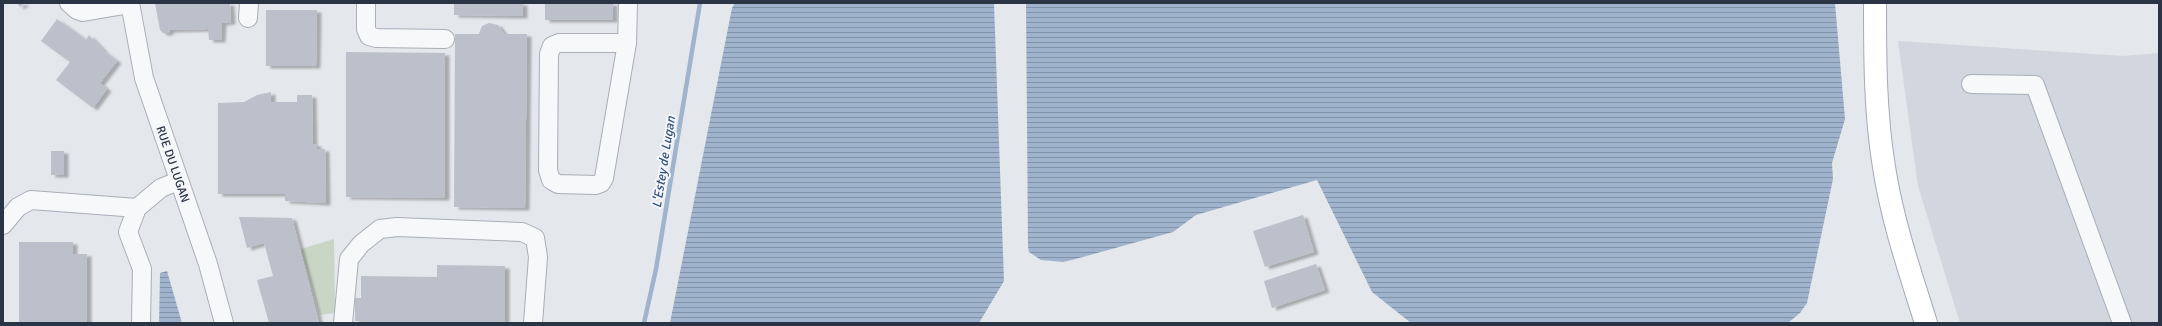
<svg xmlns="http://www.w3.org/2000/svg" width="2162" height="326" viewBox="0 0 2162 326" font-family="Signika,sans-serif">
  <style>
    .built { fill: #d2d6de }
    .grass { fill: #c9d6c5 }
    .water { fill: url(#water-rules) }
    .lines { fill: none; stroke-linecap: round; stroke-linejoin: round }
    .stream { stroke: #9fb4cc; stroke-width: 4.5 }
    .building { fill: #bbc0ca; filter: url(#shadow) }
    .minor-casing { stroke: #a9aeb7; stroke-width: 20 }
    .major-casing { stroke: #a3abb8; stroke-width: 24 }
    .minor { stroke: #f7f8fa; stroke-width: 18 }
    .major { stroke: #fff; stroke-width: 22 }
    .labels { text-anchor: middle; stroke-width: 4; stroke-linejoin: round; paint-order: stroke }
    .street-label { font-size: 12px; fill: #2b3445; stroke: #f4f6f9 }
    .water-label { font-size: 13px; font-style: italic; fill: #34527a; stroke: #f4f6f9 }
  </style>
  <defs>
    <pattern id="water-rules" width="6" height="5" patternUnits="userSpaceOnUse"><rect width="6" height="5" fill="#9fb4cc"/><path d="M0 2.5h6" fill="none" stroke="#8293a7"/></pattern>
    <filter id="shadow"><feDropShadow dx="4.5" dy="2.5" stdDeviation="1" flood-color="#0004"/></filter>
  </defs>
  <rect width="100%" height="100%" fill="#e4e7ec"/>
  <!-- built -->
  <polygon class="built" points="1898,41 2123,56 2159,53 2159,323 1960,323 1918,186"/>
  <!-- grass -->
  <polygon class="grass" points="334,239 335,313 320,315 301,249"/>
  <!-- water -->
  <g class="water">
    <polygon points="735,3 994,3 1004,281 979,323 670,323 732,8"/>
    <polygon points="1026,3 1835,3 1845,119 1832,163 1833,179 1807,303 1800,313 1788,323 1411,323 1372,292 1317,180 1196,215 1173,232 1072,260 1063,262 1041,260 1029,252 1028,247"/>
    <polygon points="167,271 182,323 159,323 160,273"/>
  </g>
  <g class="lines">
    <!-- stream -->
    <polyline class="stream" points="644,323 656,269 700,3"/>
  </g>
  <!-- building -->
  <g class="building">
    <polygon points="17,3 25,3 20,7"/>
    <polygon points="155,3 230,3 231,22 222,23 221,40 209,40 208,29 170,30 168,33 163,33 160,30"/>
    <polygon points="454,3 523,3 523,16 454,15"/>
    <rect x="545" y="3" width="68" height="17"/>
    <polygon points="266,10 317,10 316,66 266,66"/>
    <polygon points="57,19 86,40 89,35 105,52 117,61 100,83 107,89 93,108 56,80 70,62 41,41"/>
    <polygon points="489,23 498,25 504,34 527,34 525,208 454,207 455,34 479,34 482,26"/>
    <polygon points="346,52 445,53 445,198 346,197"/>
    <polygon points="271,92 271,102 297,102 297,95 312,95 313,144 317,144 317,149 325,149 326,203 285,201 285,194 218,194 218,103 244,102 257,95"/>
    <rect x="51" y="151" width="13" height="24"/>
    <polygon points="1303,215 1314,252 1265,267 1253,231"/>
    <polygon points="239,217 292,218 319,323 269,323 257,280 273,276 264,243 247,248"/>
    <polygon points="19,242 73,242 73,254 87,254 87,323 19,323"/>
    <polygon points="1316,264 1325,290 1272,308 1264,281"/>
    <polygon points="437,265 505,266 505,323 361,323 361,321 355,321 355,298 361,298 361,276 437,277"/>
  </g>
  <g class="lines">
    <!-- minor casing -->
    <g class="minor-casing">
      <g id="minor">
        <polyline points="69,3 77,10 83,12 130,4"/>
        <polyline points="130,3 144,78 208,264 224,323"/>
        <polyline points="366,3 366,29 369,36 376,38 445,39"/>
        <polyline points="248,18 249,3"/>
        <polygon points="559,43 627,43 604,178 601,183 596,185 558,184 551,180 548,170 549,54 552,46"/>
        <polyline points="627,43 628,3"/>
        <polyline points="1971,84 2035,85 2122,323"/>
        <polyline points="3,225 18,207 31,200 137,208"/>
        <polyline points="141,323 142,269 128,232 137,208 161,188 178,181"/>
        <polyline points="343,323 349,259 361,244 380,229 397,227 522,232 535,238 538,257 533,323"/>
      </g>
    </g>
    <!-- major casing -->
    <g class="major-casing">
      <path id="major" d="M 1875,3 C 1875,58 1875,112 1884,167 C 1892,220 1910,272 1926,323"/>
    </g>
    <!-- minor -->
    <use href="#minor" class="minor"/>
    <!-- major -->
    <use href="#major" class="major"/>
  </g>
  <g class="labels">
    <!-- street labels -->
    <g class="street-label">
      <text transform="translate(173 164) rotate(71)" y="4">RUE DU LUGAN</text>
    </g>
    <!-- water labels -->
    <g class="water-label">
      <text transform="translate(663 162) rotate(-81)" y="5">L'Estey de Lugan</text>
    </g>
  </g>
  <!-- border -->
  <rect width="2162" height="326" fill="none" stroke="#2b3445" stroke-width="8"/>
</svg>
